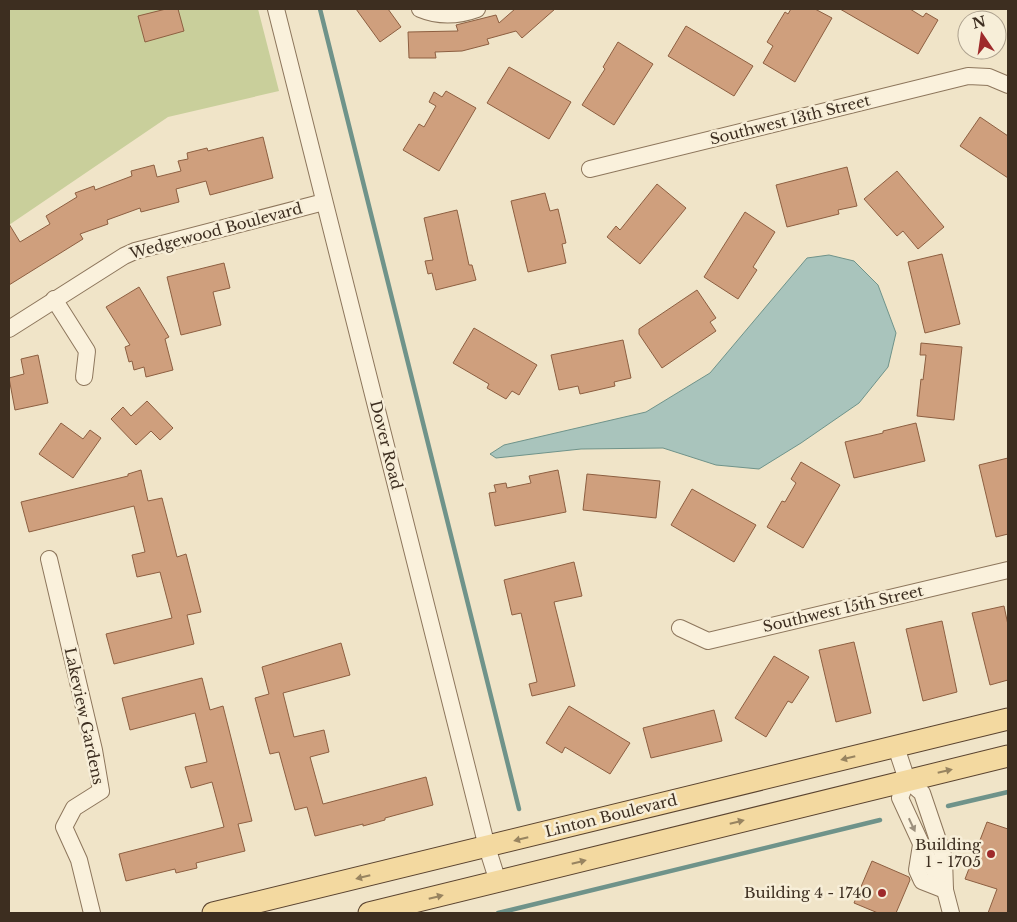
<svg xmlns="http://www.w3.org/2000/svg" width="1017" height="922" viewBox="0 0 1017 922" font-family="'Libre Baskerville',serif">
  <style>
    .green { fill: #c9cf9b }
    .water { fill: #a9c4bc; stroke: #6f938a }
    .lines { fill: none; stroke-linecap: round; stroke-linejoin: round }
    .stream { stroke: #6f938a; stroke-width: 4.5 }
    .building { fill: #cf9f7d; stroke: #8d5f41 }
    .minor-casing { stroke: #8d765c; stroke-width: 18 }
    .major-casing { stroke: #5b4430; stroke-width: 23 }
    .minor { stroke: #faf1dc; stroke-width: 16 }
    .major { stroke: #f3d9a0; stroke-width: 21 }
    .oneway { fill: #988460 }
    .oneway2 { fill: #9c907e }
    .poi-dot { fill: #9e2a2b; stroke: #f7eed8; stroke-width: 2 }
    .labels { text-anchor: middle; stroke-width: 5; stroke-linejoin: round; paint-order: stroke }
    .street-label { font-size: 15px; fill: #3d2e20; stroke: #f7eed8 }
    .poi-label { font-size: 15px; fill: #3d2e20; stroke: #f7eed8; text-anchor: end }
  </style>
  <rect width="100%" height="100%" fill="#f0e4c8"/>
  <!-- green -->
  <polygon class="green" points="9,9 258,9 279,91 168,117 9,225"/>
  <!-- water -->
  <polygon class="water" points="829,255 854,261 878,285 896,333 888,367 859,403 801,443 759,469 716,465 663,448 581,449 496,458 490,454 504,445 646,412 710,373 807,258"/>
  <g class="lines">
    <!-- stream -->
    <g class="stream">
      <polyline points="320,9 519,809"/>
      <polyline points="948,806 1008,792"/>
      <polyline points="498,913 880,820"/>
    </g>
  </g>
  <!-- building -->
  <g class="building">
    <polygon points="166,9 178,9 184,31 145,42 138,16"/>
    <polygon points="356,9 388,9 401,27 380,42"/>
    <polygon points="515,9 555,9 522,38 516,31 487,39 489,44 462,51 435,52 436,58 409,58 408,32 458,31 456,25 496,15 499,23"/>
    <polygon points="791,9 815,9 832,18 795,82 763,63 773,46 767,42 785,12 788,14"/>
    <polygon points="840,9 910,9 923,17 926,13 938,20 918,54"/>
    <polygon points="686,26 753,66 734,96 668,56"/>
    <polygon points="618,42 653,64 614,125 582,105 605,69 603,67"/>
    <polygon points="509,67 571,102 549,139 487,103"/>
    <polygon points="446,91 476,108 439,171 403,150 419,124 424,127 436,106 429,102 434,92 442,97"/>
    <polygon points="980,117 1008,136 1008,178 960,146"/>
    <polygon points="263,137 273,178 210,195 206,181 176,189 179,202 141,212 140,208 107,220 108,224 80,234 83,239 9,285 9,224 20,242 50,224 46,216 77,197 75,193 94,186 95,190 132,176 131,171 154,165 157,177 181,171 178,161 188,159 187,153 207,148 208,151"/>
    <polygon points="847,167 857,206 838,210 839,214 787,227 776,185"/>
    <polygon points="897,171 944,227 918,249 903,231 897,236 864,199"/>
    <polygon points="657,184 686,208 640,264 607,237 616,226 620,230"/>
    <polygon points="545,193 550,211 558,209 566,243 562,244 566,263 528,272 511,201"/>
    <polygon points="457,210 469,265 472,265 476,280 436,290 432,273 428,274 425,261 433,260 424,218"/>
    <polygon points="745,212 775,232 753,267 757,270 738,299 704,277"/>
    <polygon points="942,254 960,324 925,333 908,262"/>
    <polygon points="224,263 230,288 213,292 221,325 181,335 167,277"/>
    <polygon points="139,287 169,337 165,339 173,370 146,377 144,367 134,370 132,361 129,362 125,347 130,345 106,307"/>
    <polygon points="697,290 716,318 710,322 716,331 662,368 639,334 639,329"/>
    <polygon points="474,328 537,365 519,395 512,391 506,399 487,388 489,384 453,363"/>
    <polygon points="623,340 631,378 614,382 615,386 580,394 578,386 559,390 551,355"/>
    <polygon points="921,343 962,347 954,420 917,416 921,379 923,380 926,355 920,355"/>
    <polygon points="38,355 48,403 15,410 9,378 24,374 21,359"/>
    <polygon points="147,401 173,428 160,440 151,431 136,445 111,419 123,407 131,416"/>
    <polygon points="61,423 83,439 90,430 101,438 73,478 39,454"/>
    <polygon points="916,423 925,461 854,478 845,442 883,433 883,431"/>
    <polygon points="1008,458 1008,534 996,537 979,465"/>
    <polygon points="801,462 840,485 803,548 767,527 782,501 785,502 796,483 791,479"/>
    <polygon points="141,470 148,501 162,498 177,557 186,554 201,612 187,615 194,644 114,664 106,634 172,618 160,572 137,577 132,555 145,552 134,506 29,532 21,502 128,476 128,474"/>
    <polygon points="558,470 566,512 495,526 489,493 496,492 494,485 506,483 507,488 531,483 529,476"/>
    <polygon points="587,474 660,481 656,518 583,510"/>
    <polygon points="692,489 756,525 734,562 671,525"/>
    <polygon points="574,562 582,596 554,602 575,686 532,696 529,684 537,682 521,613 512,615 504,580"/>
    <polygon points="1004,606 1008,625 1008,680 990,685 972,613"/>
    <polygon points="942,621 957,692 923,701 906,629"/>
    <polygon points="854,642 871,713 836,722 819,650"/>
    <polygon points="341,643 350,675 283,693 294,737 324,730 329,752 310,757 323,804 426,777 433,805 385,818 385,820 363,826 363,824 315,836 307,807 295,810 279,752 270,754 255,698 269,694 262,667"/>
    <polygon points="774,656 809,677 792,703 788,701 766,737 735,718"/>
    <polygon points="202,678 210,710 223,706 252,821 238,824 245,851 196,863 197,868 176,873 175,869 126,881 119,854 224,827 212,782 191,788 185,767 207,762 195,713 130,730 122,698"/>
    <polygon points="569,706 630,743 610,774 565,747 562,753 546,743"/>
    <polygon points="714,710 722,741 651,758 643,728"/>
    <polygon points="987,822 1008,829 1008,913 988,913 997,889 965,879"/>
    <polygon points="872,861 909,877 910,880 896,913 878,913 854,903"/>
  </g>
  <g class="lines">
    <!-- minor casing -->
    <g class="minor-casing">
      <g id="minor">
        <polyline points="276,9 487,847 498,882"/>
        <path d="M 420,9 C 439,17 458,16 477,9"/>
        <polyline points="590,169 968,76 989,77 1008,85"/>
        <polyline points="54,299 87,351 84,377"/>
        <polyline points="9,329 124,256 135,251 324,202"/>
        <polyline points="49,559 94,750 101,791 74,808 64,827 79,860 92,913"/>
        <polyline points="680,628 708,641 1008,570"/>
        <polyline points="896,747 907,780 922,793 944,858 945,890"/>
        <polyline points="907,780 900,798 930,863 945,890 951,913"/>
        <polyline points="921,845 917,870 922,881 945,890"/>
      </g>
    </g>
    <!-- major casing -->
    <g class="major-casing">
      <g id="major">
        <polyline points="213,913 1008,719"/>
        <polyline points="369,913 1008,756"/>
      </g>
    </g>
    <!-- minor -->
    <use href="#minor" class="minor"/>
    <!-- major -->
    <use href="#major" class="major"/>
  </g>
  <!-- one-way arrows -->
  <defs><path id="oneway-solid" d="M-6-.8H1V-3.2L6.5 0L1 3.2V.8H-6Z" transform="scale(1.25)"/></defs>
  <g class="oneway">
    <use href="#oneway-solid" transform="translate(848 758) rotate(166)"/>
    <use href="#oneway-solid" transform="translate(945 771) rotate(-13)"/>
    <use href="#oneway-solid" transform="translate(737 822) rotate(-14)"/>
    <use href="#oneway-solid" transform="translate(521 839) rotate(166)"/>
    <use href="#oneway-solid" transform="translate(579 862) rotate(-14)"/>
    <use href="#oneway-solid" transform="translate(363 877) rotate(166)"/>
    <use href="#oneway-solid" transform="translate(436 897) rotate(-14)"/>
  </g>
  <use class="oneway2" href="#oneway-solid" transform="translate(912 825) rotate(65)"/>
  <!-- markers -->
  <g class="poi-dot">
    <circle cx="991" cy="854" r="5"/>
    <circle cx="882" cy="893" r="5"/>
  </g>
  <g class="labels">
    <!-- street labels -->
    <g class="street-label">
      <text transform="translate(790 120) rotate(-14)" y="5">Southwest 13th Street</text>
      <text transform="translate(216 231) rotate(-15)" y="5">Wedgewood Boulevard</text>
      <text transform="translate(386 445) rotate(76)" y="5">Dover Road</text>
      <text transform="translate(843 609) rotate(-13)" y="5">Southwest 15th Street</text>
      <text transform="translate(84 716) rotate(78)" y="5">Lakeview Gardens</text>
      <text transform="translate(611 816) rotate(-14)" y="5">Linton Boulevard</text>
    </g>
    <!-- poi labels -->
    <g class="poi-label">
      <text x="981" y="850">Building<tspan x="981" dy="17">1 - 1705</tspan></text>
      <text x="872" y="898">Building 4 - 1740</text>
    </g>
  </g>
  <!-- border -->
  <rect width="1017" height="922" fill="none" stroke="#3d2e20" stroke-width="20"/>
  <!-- north arrow -->
  <g transform="translate(982 35) rotate(347)"><circle r="24" fill="#f7eed8" stroke="#ada18e"/>
  <path d="M0-4L9 19L0 12L-9 19Z" fill="#9e2a2b"/>
  <text y="-8" font-size="14" font-weight="bold" text-anchor="middle" fill="#3d2e20">N</text>
  </g>
</svg>
